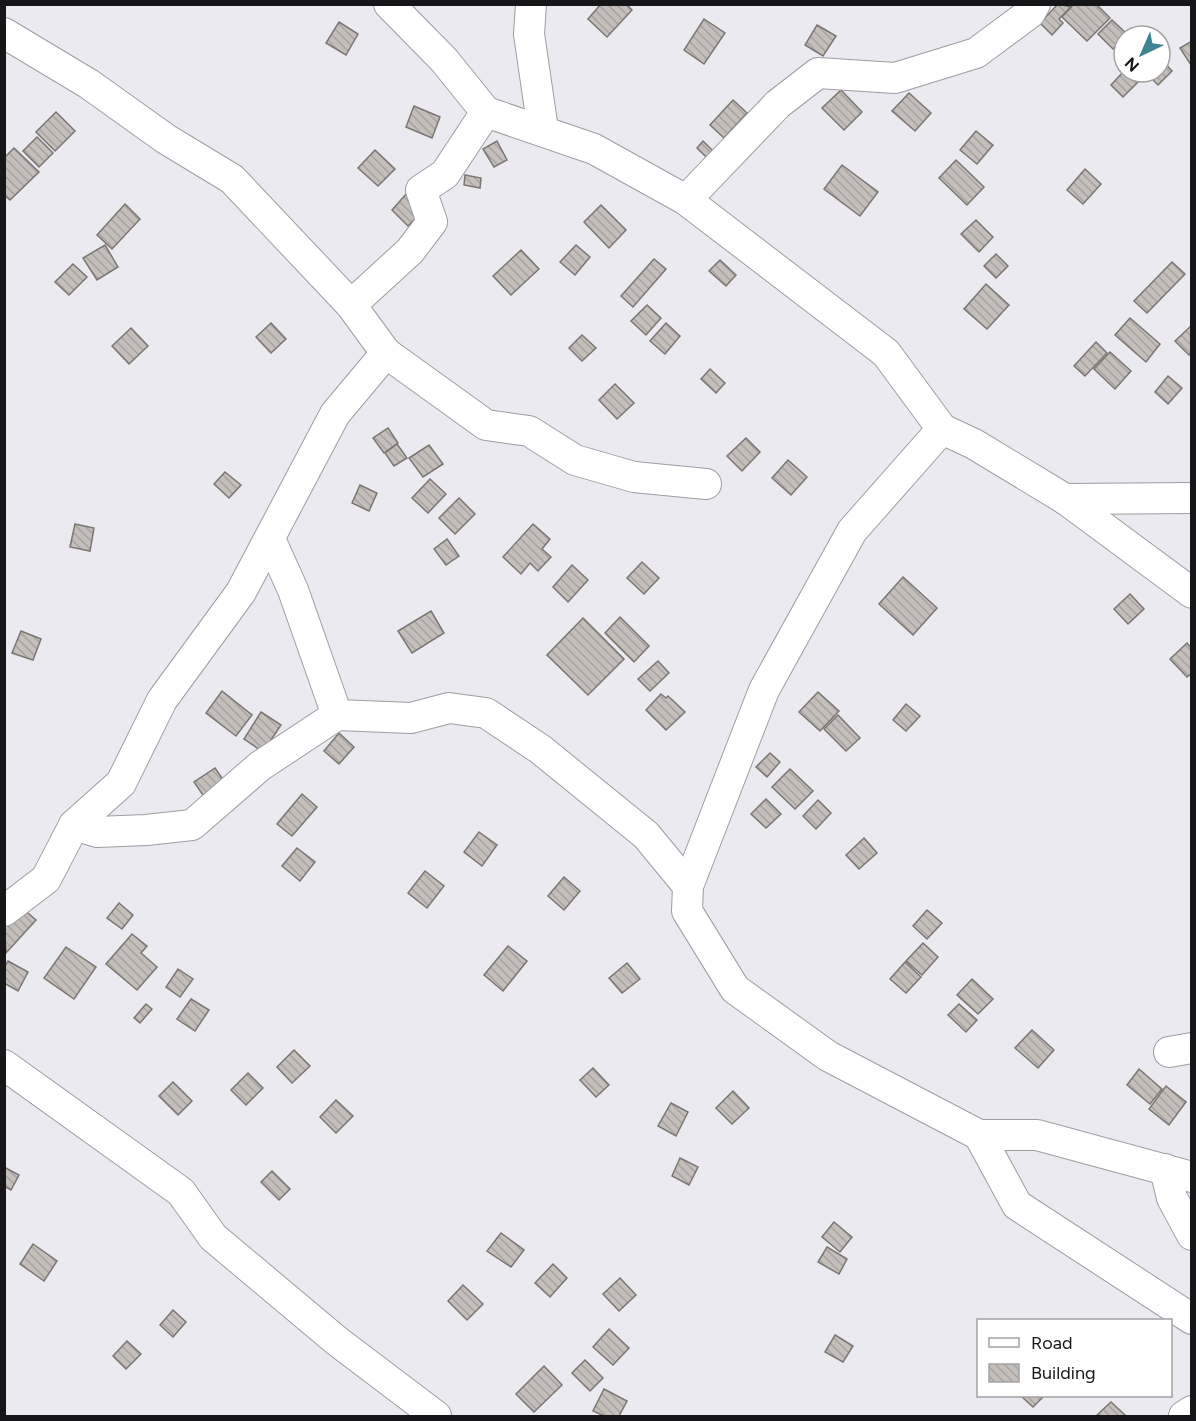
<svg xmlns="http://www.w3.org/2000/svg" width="1196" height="1421" viewBox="0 0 1196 1421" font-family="Figtree,sans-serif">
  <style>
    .building { fill: url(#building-back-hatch); stroke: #7a7672; stroke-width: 1.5 }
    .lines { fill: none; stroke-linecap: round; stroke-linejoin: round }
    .minor-casing { stroke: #9d9da2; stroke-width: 32 }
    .minor { stroke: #fff; stroke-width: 30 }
  </style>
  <defs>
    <pattern id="building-back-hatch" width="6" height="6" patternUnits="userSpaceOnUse" patternTransform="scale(1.5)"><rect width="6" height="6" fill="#c4bfbb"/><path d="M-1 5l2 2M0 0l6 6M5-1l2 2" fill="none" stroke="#a8a3a0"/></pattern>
  </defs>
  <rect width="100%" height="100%" fill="#ebeaf0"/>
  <!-- building -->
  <g class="building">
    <polygon points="601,4 626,4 632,10 607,37 588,19"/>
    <polygon points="1058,4 1071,7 1059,19 1063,23 1052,35 1040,23"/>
    <polygon points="1074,4 1096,4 1110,18 1087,41 1062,17"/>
    <polygon points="704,19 725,33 704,64 684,50"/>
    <polygon points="1112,20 1127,34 1113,49 1098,34"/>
    <polygon points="339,22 358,34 346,55 326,43"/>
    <polygon points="817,25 836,36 823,56 805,45"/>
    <polygon points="1192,41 1192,65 1191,65 1180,48"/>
    <polygon points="1160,58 1172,71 1158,85 1145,72 1160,72"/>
    <polygon points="1124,71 1146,74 1123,97 1111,85"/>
    <polygon points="841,90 862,112 844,130 822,108"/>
    <polygon points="909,93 931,113 915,131 892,111"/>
    <polygon points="733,100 747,113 724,138 710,125"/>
    <polygon points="414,106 440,117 432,138 406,127"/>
    <polygon points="56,112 75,131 55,151 36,132"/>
    <polygon points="976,131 993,145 977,164 960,150"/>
    <polygon points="37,137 53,153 39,167 23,151"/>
    <polygon points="497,141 507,160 494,167 483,149"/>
    <polygon points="703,141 713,151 707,158 697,148"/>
    <polygon points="14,148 39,172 10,200 4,195 4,158"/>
    <polygon points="375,150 395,169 378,186 358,168"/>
    <polygon points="956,160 984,187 967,205 939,178"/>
    <polygon points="842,165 878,192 860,216 824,189"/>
    <polygon points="1085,169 1101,184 1083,204 1067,190"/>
    <polygon points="465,175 481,178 480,188 464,185"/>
    <polygon points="407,193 424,210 408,226 392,210"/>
    <polygon points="125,204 140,219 112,249 97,235"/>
    <polygon points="601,205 626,230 609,248 584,222"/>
    <polygon points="976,220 993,237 979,252 961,234"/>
    <polygon points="105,245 118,267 97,280 83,258"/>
    <polygon points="576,245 590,257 575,275 560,262"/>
    <polygon points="521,250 539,269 511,295 493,276"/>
    <polygon points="996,254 1008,266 996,278 984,266"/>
    <polygon points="654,259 666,269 633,307 621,296"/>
    <polygon points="720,260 736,275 726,286 709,271"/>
    <polygon points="1172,262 1185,274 1147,313 1134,301"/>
    <polygon points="73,264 87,277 69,295 55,282"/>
    <polygon points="986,284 1009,305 987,329 964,309"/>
    <polygon points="647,305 661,318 646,335 631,321"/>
    <polygon points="1130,318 1160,344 1146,362 1115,335"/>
    <polygon points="271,323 286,339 271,353 256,337"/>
    <polygon points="666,323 680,336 665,354 650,341"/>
    <polygon points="1192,325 1192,352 1189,355 1175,341"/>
    <polygon points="131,328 148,346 129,364 112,346"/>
    <polygon points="582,335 596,348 582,361 569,348"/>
    <polygon points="1096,342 1107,353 1085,376 1074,366"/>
    <polygon points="1110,352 1131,371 1115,389 1094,369"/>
    <polygon points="710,369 725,383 716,393 701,379"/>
    <polygon points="1168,376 1182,388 1168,404 1155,392"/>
    <polygon points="615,384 634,403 617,419 599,400"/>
    <polygon points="388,428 398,443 384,453 373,438"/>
    <polygon points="746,438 760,452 742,471 727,456"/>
    <polygon points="397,444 407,458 394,466 385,453"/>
    <polygon points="429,445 443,464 423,477 409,458"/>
    <polygon points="788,460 807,477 791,495 772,478"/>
    <polygon points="225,472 241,485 229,498 214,484"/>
    <polygon points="430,479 446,494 428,513 412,498"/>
    <polygon points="360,485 377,493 369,511 352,503"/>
    <polygon points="459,498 475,514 455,534 439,518"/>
    <polygon points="75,524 94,528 90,551 70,547"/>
    <polygon points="533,524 550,539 542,549 551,557 538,571 530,563 521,574 503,557"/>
    <polygon points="447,539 459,556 446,565 434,549"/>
    <polygon points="642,562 659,578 644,594 627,578"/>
    <polygon points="572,565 588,580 568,602 553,587"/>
    <polygon points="903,577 937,608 913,635 879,604"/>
    <polygon points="1130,594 1144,609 1128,624 1114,609"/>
    <polygon points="431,611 444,633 412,653 398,631"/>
    <polygon points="620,617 649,646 634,662 605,633"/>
    <polygon points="583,618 624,659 588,695 547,655"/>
    <polygon points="21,631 41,639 33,660 12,653"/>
    <polygon points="1187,643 1192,649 1192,673 1187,677 1170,659"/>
    <polygon points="658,661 669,673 650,691 638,679"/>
    <polygon points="222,691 252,715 236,736 206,713"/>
    <polygon points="818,692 839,711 820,731 799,712"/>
    <polygon points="661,694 666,698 668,696 685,712 666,730 646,710"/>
    <polygon points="906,704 920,716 906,731 893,720"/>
    <polygon points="261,712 281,725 263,752 244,739"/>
    <polygon points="838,715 860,738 846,751 824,729"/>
    <polygon points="339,733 354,747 339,764 324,751"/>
    <polygon points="770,753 780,762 767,777 756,767"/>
    <polygon points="215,768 226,784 205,798 194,782"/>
    <polygon points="790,769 813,791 795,809 772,787"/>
    <polygon points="302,794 317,807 292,836 277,824"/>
    <polygon points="766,799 781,814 766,828 751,814"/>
    <polygon points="818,800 831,813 816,829 803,816"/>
    <polygon points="479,832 497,845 482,866 464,852"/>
    <polygon points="864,838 877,853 859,869 846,855"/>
    <polygon points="297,848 315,862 300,881 282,866"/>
    <polygon points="425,871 444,886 427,908 408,893"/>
    <polygon points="564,877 580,891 564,910 548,896"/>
    <polygon points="119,903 133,915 122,929 107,918"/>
    <polygon points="21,907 36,920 6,953 4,925"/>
    <polygon points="927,910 942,923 927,939 913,926"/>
    <polygon points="132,934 147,946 141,953 157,967 137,990 106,964"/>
    <polygon points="923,943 938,957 922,975 906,961"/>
    <polygon points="508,946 527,961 503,991 484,975"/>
    <polygon points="66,947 96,967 74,999 44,978"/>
    <polygon points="8,961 28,972 18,991 4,983 4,968"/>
    <polygon points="905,962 921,977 906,993 890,979"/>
    <polygon points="627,963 640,979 622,993 609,978"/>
    <polygon points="178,969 193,979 180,997 166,987"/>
    <polygon points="972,979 993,999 978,1014 957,995"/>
    <polygon points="191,999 209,1010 195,1031 177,1019"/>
    <polygon points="146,1004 152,1009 140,1023 134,1018"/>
    <polygon points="959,1004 977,1020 966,1032 948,1015"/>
    <polygon points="1032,1030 1054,1050 1038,1068 1015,1048"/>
    <polygon points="294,1050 310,1066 292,1083 277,1067"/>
    <polygon points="593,1068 609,1085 596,1097 580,1080"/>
    <polygon points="1139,1069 1162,1089 1150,1104 1127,1085"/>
    <polygon points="248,1073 263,1088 246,1105 231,1090"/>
    <polygon points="173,1082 192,1101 178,1115 159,1096"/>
    <polygon points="1166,1086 1186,1102 1169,1125 1149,1109"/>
    <polygon points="733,1091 749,1108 732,1124 716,1108"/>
    <polygon points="336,1100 353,1116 336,1133 320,1117"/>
    <polygon points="671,1103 688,1112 676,1136 658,1126"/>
    <polygon points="680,1158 698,1167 689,1185 672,1176"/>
    <polygon points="4,1167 19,1175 11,1190 4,1186"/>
    <polygon points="272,1171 290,1189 279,1200 261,1182"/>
    <polygon points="834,1222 852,1237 840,1252 822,1237"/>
    <polygon points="501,1233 524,1250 511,1267 487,1251"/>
    <polygon points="33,1244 57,1261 44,1281 20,1264"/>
    <polygon points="827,1247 847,1259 839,1274 818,1262"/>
    <polygon points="553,1264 567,1278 550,1297 535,1283"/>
    <polygon points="620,1278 636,1295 619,1311 603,1294"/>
    <polygon points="463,1285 483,1304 467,1320 448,1301"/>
    <polygon points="173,1310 186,1322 173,1337 160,1325"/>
    <polygon points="609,1329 629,1348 613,1365 593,1347"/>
    <polygon points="835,1335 853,1346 843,1362 825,1352"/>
    <polygon points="127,1341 141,1354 126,1369 113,1356"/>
    <polygon points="585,1360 603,1378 590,1391 572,1373"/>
    <polygon points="544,1366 562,1385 534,1412 516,1394"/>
    <polygon points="604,1389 627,1401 619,1416 604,1416 593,1411"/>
    <polygon points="1021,1396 1044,1396 1033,1407"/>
    <polygon points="1111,1402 1126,1416 1096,1416"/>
  </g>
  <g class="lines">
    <!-- minor casing -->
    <g class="minor-casing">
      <g id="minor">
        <polyline points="389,4 444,60 486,112 594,149 686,200 886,353 942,429 974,444 1065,499 1192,593"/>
        <polyline points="531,4 529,34 543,130"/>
        <polyline points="4,33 89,84 166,139 232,179 351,305 386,353 486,425 529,431 575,460 634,477 706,484"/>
        <polyline points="686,200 778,104 818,73 895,78 976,53 1030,13 1035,4"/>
        <polyline points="351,305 410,251 432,222 421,190 445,174 486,112"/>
        <polyline points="1065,499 1192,498"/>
        <polyline points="270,539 293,590 337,715"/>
        <polyline points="74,825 121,783 162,700 241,592 335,414 386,353"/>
        <polyline points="688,886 764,690 852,531 942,429"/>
        <polyline points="4,911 46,879 74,825 97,832 146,830 192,825 260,766 337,715 411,718 449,708 486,713 540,749 646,835 688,886 687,911 735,989 828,1056 979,1135 1017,1205 1192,1319"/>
        <polyline points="1169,1052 1192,1048"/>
        <polyline points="4,1065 181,1192 213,1237 337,1341 436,1416"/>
        <polyline points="979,1135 1037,1135 1192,1177"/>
        <polyline points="1165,1169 1172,1198 1192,1235"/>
        <polyline points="1184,1416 1192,1411"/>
      </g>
    </g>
    <!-- minor -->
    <use href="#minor" class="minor"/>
  </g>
  <!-- border -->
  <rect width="1196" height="1421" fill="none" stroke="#161618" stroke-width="12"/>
  <!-- legend -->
  <rect x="977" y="1319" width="195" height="78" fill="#ffffff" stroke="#a2a2a3" stroke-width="1.5"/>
  <rect x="989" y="1338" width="30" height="9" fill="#ffffff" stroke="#a2a2a3" stroke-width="1.5"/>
  <text x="1031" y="1349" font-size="18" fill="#161618">Road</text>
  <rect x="989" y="1364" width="30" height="18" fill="url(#building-back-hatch)" stroke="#a2a2a3" stroke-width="1.5"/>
  <text x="1031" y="1379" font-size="18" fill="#161618">Building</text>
  <!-- north arrow -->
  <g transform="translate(1142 54) rotate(224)"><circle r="28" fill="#ffffff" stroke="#a2a2a3" stroke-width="1.5"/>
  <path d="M0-4.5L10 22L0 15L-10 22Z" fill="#3f8392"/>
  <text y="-9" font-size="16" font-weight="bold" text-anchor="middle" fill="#161618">N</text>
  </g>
</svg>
